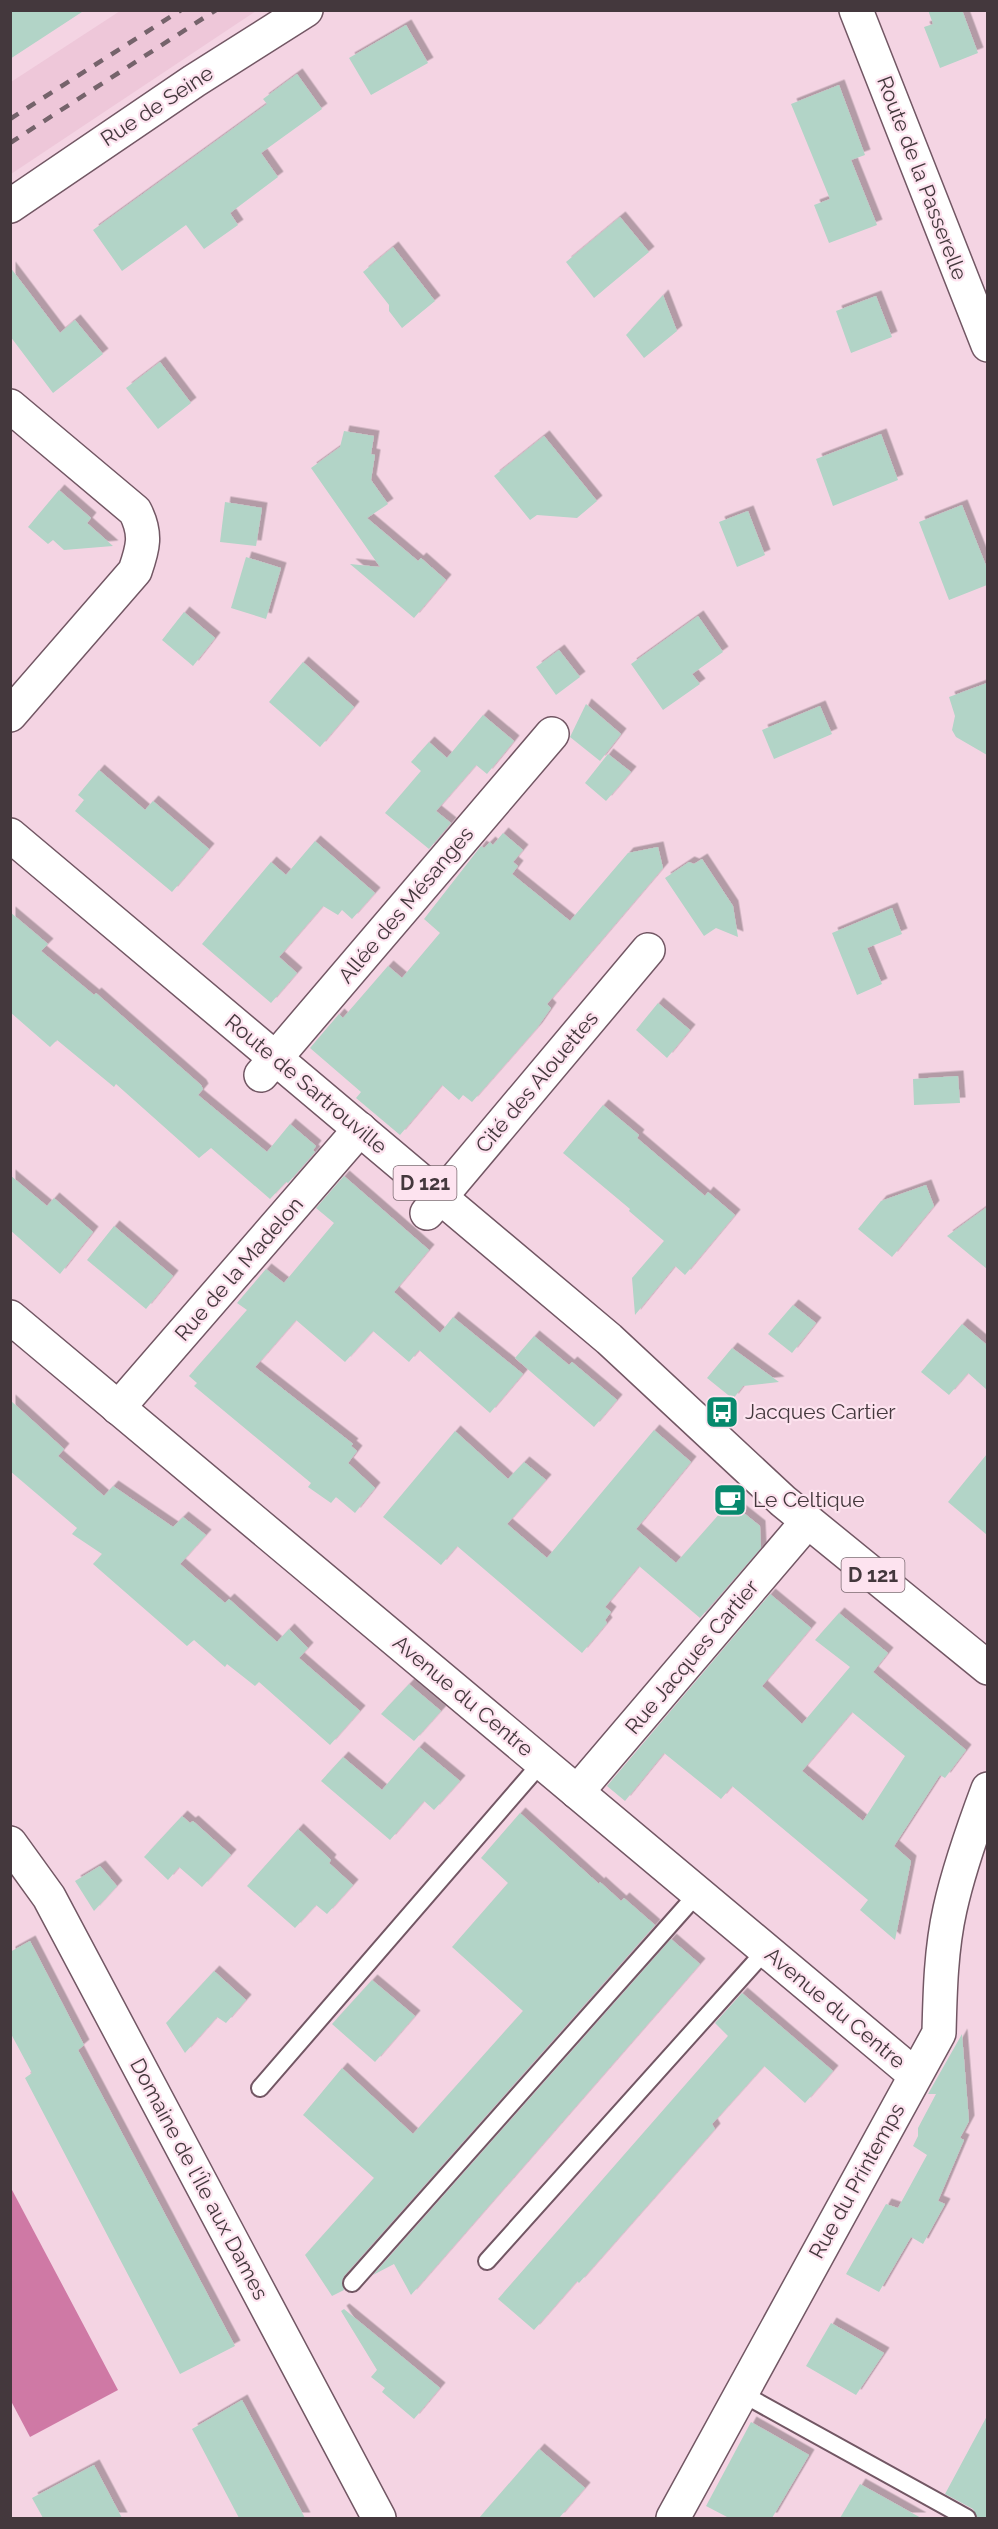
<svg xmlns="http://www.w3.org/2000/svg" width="998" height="2529" viewBox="0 0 998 2529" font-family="Raleway,sans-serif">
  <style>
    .built { fill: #eec7d9 }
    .water { fill: #cf79a5 }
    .building { fill: #b2d4c7; fill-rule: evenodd; filter: url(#shadow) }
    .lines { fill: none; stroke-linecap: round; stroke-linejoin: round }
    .lane-casing { stroke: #725764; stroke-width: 20 }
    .street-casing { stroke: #725764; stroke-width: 36 }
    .primary-casing { stroke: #725764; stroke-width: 36 }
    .lane { stroke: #fff; stroke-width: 16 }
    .street { stroke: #fff; stroke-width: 33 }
    .primary { stroke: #fff; stroke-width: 33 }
    .rail { stroke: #75636b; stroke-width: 4.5; stroke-dasharray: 10 10; stroke-linecap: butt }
    .labels { text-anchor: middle; stroke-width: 4.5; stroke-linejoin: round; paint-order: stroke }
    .shield { fill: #fde3ef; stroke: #7c6b72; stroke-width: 1.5 }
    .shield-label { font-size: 20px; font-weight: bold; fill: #44383d }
    .street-label { font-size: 21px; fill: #44383d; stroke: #fde3ef }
    .poi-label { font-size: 21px; fill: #44383d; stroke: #fde3ef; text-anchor: start }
  </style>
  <defs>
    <filter id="shadow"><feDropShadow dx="5.5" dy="-5.5" stdDeviation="0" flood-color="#0004"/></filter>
  </defs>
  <rect width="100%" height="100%" fill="#f4d4e3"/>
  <!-- built -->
  <polygon class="built" points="120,11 256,11 11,174 11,82"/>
  <!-- water -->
  <polygon class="water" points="11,2188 118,2390 30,2437 11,2401"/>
  <!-- building -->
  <g class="building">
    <polygon points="10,10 85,10 10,59"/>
    <polygon points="928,10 962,10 978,53 940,68 924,27 933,24"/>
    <polygon points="406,25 428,63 371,95 349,58"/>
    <polygon points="297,74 322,109 261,153 278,177 230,213 238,225 204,249 186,225 122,271 93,230 267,104 263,99"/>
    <polygon points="839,85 865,155 851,160 877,225 829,243 814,205 830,199 791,104"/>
    <polygon points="620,217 649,252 594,298 566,262"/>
    <polygon points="393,247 435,301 402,328 389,311 389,305 363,272"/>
    <polygon points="10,267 60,333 75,320 103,354 53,393 10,336"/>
    <polygon points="663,295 677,331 644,358 626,335"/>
    <polygon points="876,296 892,337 851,353 836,311"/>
    <polygon points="160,362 191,403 158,429 126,388"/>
    <polygon points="344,431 374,436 371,454 375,455 371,480 388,504 367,518 418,561 421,558 446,580 414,618 350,564 380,567 311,468 340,447"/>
    <polygon points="881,434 898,480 833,506 816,459"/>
    <polygon points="544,436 597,501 577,518 537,515 530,520 494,476"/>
    <polygon points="59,490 91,518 87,523 113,546 64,550 53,540 48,544 28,527"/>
    <polygon points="225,502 262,508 256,546 220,542"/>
    <polygon points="962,505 987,568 987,585 949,600 919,522"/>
    <polygon points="748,511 765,555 737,567 719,522"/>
    <polygon points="246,557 281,568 266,619 231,608"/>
    <polygon points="184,612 215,638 193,666 162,640"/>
    <polygon points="698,616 723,652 692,674 700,684 663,710 631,664"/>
    <polygon points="559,650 580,677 556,695 536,667"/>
    <polygon points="303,662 354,707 320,747 269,702"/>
    <polygon points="987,683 987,755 956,737 952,730 955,716 949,697"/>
    <polygon points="586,704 621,734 600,761 570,737"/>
    <polygon points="820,706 832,734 774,759 762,730"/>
    <polygon points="483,715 514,741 487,774 476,765 436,811 451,823 429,849 385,813 421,771 411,762 429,742 447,758"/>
    <polygon points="608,754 631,772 606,801 585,783"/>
    <polygon points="99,770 145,810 153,801 209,849 172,892 75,811 84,800 78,795"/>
    <polygon points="503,833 523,850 513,862 518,866 512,874 570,921 628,853 658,847 663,868 547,1004 551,1008 537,1028 472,1102 463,1095 459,1100 442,1085 400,1135 356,1098 361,1092 310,1048 339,1014 343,1018 388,966 402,978 440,933 424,919 481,846 484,848 490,842 493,845"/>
    <polygon points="315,841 375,893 352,919 342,910 338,915 323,906 279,957 297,973 271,1003 202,944 271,862 286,875"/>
    <polygon points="702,859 733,906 738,937 716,928 704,936 665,878 689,862 694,864"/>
    <polygon points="892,908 902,934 867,948 882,984 857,995 832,933"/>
    <polygon points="10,912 48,944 41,951 94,995 96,993 201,1085 203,1089 198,1095 267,1152 290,1124 316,1146 313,1150 315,1152 288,1183 286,1182 270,1199 211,1148 199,1158 116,1084 114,1087 57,1040 50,1047 10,1012"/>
    <polygon points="658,1003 690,1030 667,1058 636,1030"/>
    <polygon points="958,1076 960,1103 914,1105 913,1079"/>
    <polygon points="603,1105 639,1135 637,1138 705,1196 708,1192 735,1215 685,1275 675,1266 635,1315 632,1278 664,1241 629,1211 630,1209 563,1153"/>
    <polygon points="10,1175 47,1206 54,1198 93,1232 60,1274 10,1230"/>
    <polygon points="344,1176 429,1250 394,1292 440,1333 453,1317 523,1374 490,1413 419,1350 409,1362 373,1331 345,1362 296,1320 255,1367 353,1444 351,1446 357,1451 348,1463 375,1488 355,1513 336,1497 331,1503 308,1487 311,1483 194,1386 197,1383 189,1376 247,1310 237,1303 266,1269 284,1283 334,1223 316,1208"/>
    <polygon points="926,1185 934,1206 892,1257 858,1229 881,1201"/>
    <polygon points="987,1207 987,1269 947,1236"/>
    <polygon points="114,1226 173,1276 146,1309 87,1260"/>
    <polygon points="793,1305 816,1323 792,1353 768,1334"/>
    <polygon points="962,1324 987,1345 987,1390 968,1373 949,1395 921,1372"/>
    <polygon points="534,1336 569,1365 572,1362 617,1400 594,1427 515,1358"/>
    <polygon points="732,1348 779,1382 743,1386 733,1399 707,1378"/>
    <polygon points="10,1400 64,1449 58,1456 104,1496 113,1486 173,1527 183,1517 206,1535 180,1564 225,1603 229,1599 277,1642 289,1629 308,1648 299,1658 360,1711 330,1745 259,1682 255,1686 227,1664 225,1667 194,1640 187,1646 93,1564 102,1554 72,1534 77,1528 10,1471"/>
    <polygon points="654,1430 691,1462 636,1529 676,1563 730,1502 760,1526 761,1548 700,1618 639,1566 605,1607 611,1612 605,1620 607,1623 582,1653 457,1546 441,1565 383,1517 455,1431 508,1479 524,1462 546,1480 507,1524 547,1558"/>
    <polygon points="987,1454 987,1535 948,1502"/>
    <path d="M 770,1594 L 811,1628 L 762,1686 L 802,1724 L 850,1667 L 815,1640 L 839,1613 L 888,1653 L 873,1672 L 966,1750 L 945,1778 L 940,1775 L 894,1846 L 911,1861 L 895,1940 L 860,1910 L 868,1900 L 732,1786 L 721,1799 L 664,1753 L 625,1801 L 607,1786 ZM 852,1712 L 905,1756 L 863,1821 L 802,1771 Z"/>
    <polygon points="409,1684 441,1711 414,1741 381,1714"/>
    <polygon points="419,1747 460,1781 434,1810 424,1801 390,1840 321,1781 343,1757 382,1790"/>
    <polygon points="520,1813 599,1884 600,1882 621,1901 624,1898 655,1925 344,2276 342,2281 344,2290 332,2296 305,2255 374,2178 303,2115 342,2068 413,2134 523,2011 452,1947 508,1883 481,1858"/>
    <polygon points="182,1816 190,1823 193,1821 231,1855 202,1887 179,1867 168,1880 144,1857"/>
    <polygon points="298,1829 331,1860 329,1863 353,1885 327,1914 316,1905 295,1928 247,1886"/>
    <polygon points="100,1866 117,1886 94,1911 75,1881"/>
    <polygon points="671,1939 700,1964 411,2295 394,2264 373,2275"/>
    <polygon points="30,1941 84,2045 78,2050 235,2346 180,2374 25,2078 32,2073 10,2032 10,1952"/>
    <polygon points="214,1971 246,2000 226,2023 217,2017 185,2053 166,2023"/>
    <polygon points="372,1980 415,2016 375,2062 332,2024"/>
    <polygon points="742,1993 833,2071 805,2103 764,2066 712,2124 715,2129 579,2283 577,2281 534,2330 498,2299 728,2036 715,2023"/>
    <polygon points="962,2034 969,2121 960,2138 964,2140 938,2201 945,2204 923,2244 911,2237 879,2292 846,2274 886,2204 898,2208 927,2155 913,2146 918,2136 918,2128 936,2094 928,2094"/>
    <polygon points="344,2309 440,2388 414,2419 382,2392 385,2388 371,2377 377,2370 341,2311"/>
    <polygon points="831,2323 884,2353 856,2395 806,2366"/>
    <polygon points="242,2400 305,2518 239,2518 192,2429"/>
    <polygon points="987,2416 987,2518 977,2518 973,2509 945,2494"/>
    <polygon points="751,2422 809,2455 772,2518 729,2518 706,2506"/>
    <polygon points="539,2449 585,2488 559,2518 479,2518"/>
    <polygon points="94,2465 122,2518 43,2518 32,2498"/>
    <polygon points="860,2484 921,2518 840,2518"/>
  </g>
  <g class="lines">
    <!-- lane casing -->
    <g class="lane-casing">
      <g id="lane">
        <polyline points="260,2088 542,1762"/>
        <polyline points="487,2261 766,1950"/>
        <polyline points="352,2283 698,1893"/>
        <polyline points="741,2393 967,2518"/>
      </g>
    </g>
    <!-- street casing -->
    <g class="street-casing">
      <g id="street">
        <polyline points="856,10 988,345"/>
        <polyline points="10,206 194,81 306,10"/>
        <path d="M 10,406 L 135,511 C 147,534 143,548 135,571 L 10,715"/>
        <polyline points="261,1075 552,734"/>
        <polyline points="427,1213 648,950"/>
        <polyline points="10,1317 915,2075"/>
        <polyline points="118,1408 360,1129"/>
        <polyline points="577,1792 807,1522"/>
        <polyline points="10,1843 49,1897 379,2518"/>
        <path d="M 673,2518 L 939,2033 C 940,1992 941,1949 950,1909 C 959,1868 973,1829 988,1789"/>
      </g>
    </g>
    <!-- primary casing -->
    <g class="primary-casing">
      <polyline id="primary" points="10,835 609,1339 783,1501 988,1668"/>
    </g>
    <!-- lane -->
    <use href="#lane" class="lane"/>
    <!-- street -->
    <use href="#street" class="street"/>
    <!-- primary -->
    <use href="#primary" class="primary"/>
    <!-- rail -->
    <g class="rail">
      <polyline points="10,119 181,10"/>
      <polyline points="10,143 216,10"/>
    </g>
  </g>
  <!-- icons -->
  <defs>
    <g id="bus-square" transform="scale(1.725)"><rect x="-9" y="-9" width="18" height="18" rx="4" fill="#07896d" stroke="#fde3ef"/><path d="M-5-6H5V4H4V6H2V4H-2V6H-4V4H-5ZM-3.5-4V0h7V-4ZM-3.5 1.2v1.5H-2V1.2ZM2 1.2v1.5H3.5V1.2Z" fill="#fff"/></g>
    <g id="cafe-square" transform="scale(1.725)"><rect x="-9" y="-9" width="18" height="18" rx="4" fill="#07896d" stroke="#fde3ef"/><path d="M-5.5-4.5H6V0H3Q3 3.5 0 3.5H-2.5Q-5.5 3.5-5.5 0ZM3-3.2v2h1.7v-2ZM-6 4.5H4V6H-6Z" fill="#fff"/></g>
  </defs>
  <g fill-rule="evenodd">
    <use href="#bus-square" x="722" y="1412"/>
    <use href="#cafe-square" x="730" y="1500"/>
  </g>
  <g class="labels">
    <!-- shield labels -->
    <g class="shield">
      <rect x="393.5" y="1166" width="63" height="34" rx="4.5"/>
      <rect x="841.5" y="1558" width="63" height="34" rx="4.5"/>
    </g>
    <g class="shield-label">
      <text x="425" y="1190">D 121</text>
      <text x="873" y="1582">D 121</text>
    </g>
    <!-- street labels -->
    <g class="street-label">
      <text transform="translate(157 106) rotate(-33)" y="7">Rue de Seine</text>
      <text transform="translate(922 178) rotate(69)" y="7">Route de la Passerelle</text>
      <text transform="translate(406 905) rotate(-50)" y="7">Allée des Mésanges</text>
      <text transform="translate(537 1082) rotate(-50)" y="7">Cité des Alouettes</text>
      <text transform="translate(306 1084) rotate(40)" y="7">Route de Sartrouville</text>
      <text transform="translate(239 1269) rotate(-49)" y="7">Rue de la Madelon</text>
      <text transform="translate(692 1657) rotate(-50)" y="7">Rue Jacques Cartier</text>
      <text transform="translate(463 1696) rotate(40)" y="7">Avenue du Centre</text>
      <text transform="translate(835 2008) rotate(40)" y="7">Avenue du Centre</text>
      <text transform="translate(199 2179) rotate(62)" y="7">Domaine de l'Île aux Dames</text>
      <text transform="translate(857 2181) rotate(-61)" y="7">Rue du Printemps</text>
    </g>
    <!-- poi labels -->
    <g class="poi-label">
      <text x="745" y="1419">Jacques Cartier</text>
      <text x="753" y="1507">Le Celtique</text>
    </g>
  </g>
  <!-- border -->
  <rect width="998" height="2529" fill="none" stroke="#44383d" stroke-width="24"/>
</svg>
